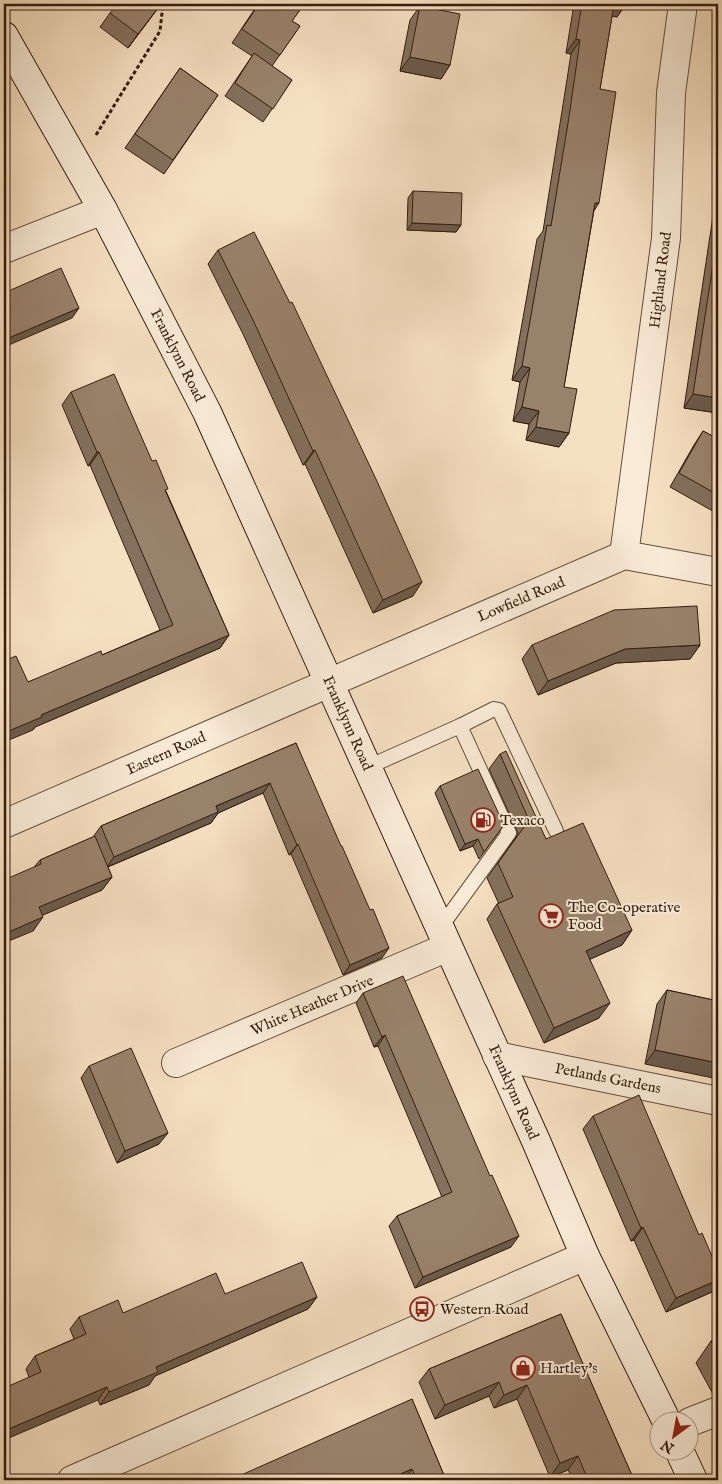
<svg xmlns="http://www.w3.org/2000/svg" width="722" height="1484" viewBox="0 0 722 1484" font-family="'IM FELL English',serif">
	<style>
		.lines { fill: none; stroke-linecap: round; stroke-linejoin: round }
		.lane-casing { stroke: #644e3b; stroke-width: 16 }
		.street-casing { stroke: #644e3b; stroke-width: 30 }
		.secondary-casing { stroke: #341d0e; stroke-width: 30 }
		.path { stroke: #341d0e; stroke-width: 3; stroke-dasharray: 4 2.5; stroke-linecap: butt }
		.lane { stroke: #f9ebd7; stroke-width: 14 }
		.street { stroke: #f9ebd7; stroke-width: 28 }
		.secondary { stroke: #f9ebd7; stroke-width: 28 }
		.wall { fill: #84705d; stroke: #341d0e }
		.shaded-wall { fill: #6b5b4c; stroke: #341d0e }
		.building { fill: #99826c; stroke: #341d0e }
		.labels { text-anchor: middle; stroke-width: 4; stroke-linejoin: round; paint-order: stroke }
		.street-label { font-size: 15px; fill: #341d0e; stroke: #f9ebd7 }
		.poi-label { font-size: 15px; fill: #341d0e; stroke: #f9ebd7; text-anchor: start }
	</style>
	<rect width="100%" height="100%" fill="#f6e0c2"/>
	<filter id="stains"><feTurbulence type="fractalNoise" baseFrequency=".004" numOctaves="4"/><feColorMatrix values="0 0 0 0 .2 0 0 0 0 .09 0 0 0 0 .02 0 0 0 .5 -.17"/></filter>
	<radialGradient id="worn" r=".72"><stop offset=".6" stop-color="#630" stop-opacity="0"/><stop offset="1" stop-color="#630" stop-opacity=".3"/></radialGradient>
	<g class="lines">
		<g class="lane-casing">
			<g id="lane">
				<polyline points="460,726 494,709 499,710 556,831"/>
				<polyline points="368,767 460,726 509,833 440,928"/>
			</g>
		</g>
		<g class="street-casing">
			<g id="street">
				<polyline points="4,249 103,210"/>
				<polyline points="624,555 666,238 671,93 683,4"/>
				<polyline points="4,824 624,555 718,572"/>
				<polyline points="497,1056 718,1101"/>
				<polyline points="176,1063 448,947"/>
				<polyline points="690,1422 718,1411"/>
				<polyline points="72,1480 585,1256"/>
			</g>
		</g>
		<g class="secondary-casing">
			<g id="secondary">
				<polyline points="4,36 103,210 207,412 536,1141 585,1256 667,1422"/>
				<polyline points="680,1452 693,1480"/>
			</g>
		</g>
		<polyline class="path" points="96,135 160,31 163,4"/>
		<use href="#lane" class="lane"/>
		<use href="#street" class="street"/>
		<use href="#secondary" class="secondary"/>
	</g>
	<g class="wall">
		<polygon points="161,4 128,48 100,27 110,13"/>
		<polygon points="258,4 304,4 292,21 300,26 272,66 292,80 263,122 225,96 252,56 232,43"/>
		<polygon points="574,4 626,4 617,17 612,16 600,89 594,210 564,387 569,433 559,447 526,440 529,424 513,421 520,382 512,380 537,239 543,231 559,130 571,54 566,53"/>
		<polygon points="420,6 450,65 441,79 400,71 410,20"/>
		<polygon points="180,68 218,95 164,174 125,148"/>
		<polygon points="718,183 718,413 684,408"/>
		<polygon points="413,191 461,225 456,232 407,230 408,198"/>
		<polygon points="218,250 413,596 373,613 305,464 303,465 243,334 208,264"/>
		<polygon points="71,392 166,491 229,635 220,648 35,727 33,730 28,682 102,655 160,630 90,465 88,466 62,405"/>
		<polygon points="703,431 718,439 718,514 670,487 694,445"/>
		<polygon points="532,645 700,645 690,659 616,663 538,695 522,659"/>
		<polygon points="296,743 382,958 343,975 291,854 289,855 263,793 218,813 211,823 108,867 112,877 102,890 42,915 33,931 35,866 40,860 93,837 101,826"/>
		<polygon points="500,754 546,839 632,930 622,945 590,959 599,1018 544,1043 487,919 497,904 499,904 487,878 516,837 518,833 489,769"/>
		<polygon points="440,786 504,825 479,859 473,846 460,851 435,793"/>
		<polygon points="667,990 718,1001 645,1064 657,1004"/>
		<polygon points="363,993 511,1247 415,1288 389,1226 397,1216 442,1197 378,1046 374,1047 356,1003"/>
		<polygon points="89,1066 159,1144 117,1163 81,1078"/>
		<polygon points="593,1116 712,1292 666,1312 634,1240 631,1241 583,1129"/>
		<polygon points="225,1294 317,1297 308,1309 155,1376 149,1385 100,1405 98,1400 29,1377 26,1369 35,1356 74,1339 70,1329 79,1317 123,1313"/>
		<polygon points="561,1314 634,1480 573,1480 568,1470 550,1477 517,1399 494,1408 489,1396 435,1419 419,1382 429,1369"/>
		<polygon points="718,1337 718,1396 714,1396 696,1363 711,1341"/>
		<polygon points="412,1399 446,1480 405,1480"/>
	</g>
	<g class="shaded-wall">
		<polygon points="161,4 156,11 128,48 138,34"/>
		<polygon points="613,4 626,4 617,17 605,15"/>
		<polygon points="576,39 580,40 571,54 566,53"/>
		<polygon points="410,57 450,65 441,79 400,71"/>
		<polygon points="595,203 599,203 590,217"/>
		<polygon points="412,223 461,225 456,232 407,230"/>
		<polygon points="79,308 72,318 4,347 4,340"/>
		<polygon points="522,366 530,368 520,382 512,380"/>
		<polygon points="693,394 718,398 718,413 684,408"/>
		<polygon points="522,407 539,411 529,424 513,421"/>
		<polygon points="536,427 569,433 559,447 526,440"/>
		<polygon points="315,450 305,464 303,465 313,451"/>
		<polygon points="97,452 99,452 90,465 88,466"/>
		<polygon points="422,582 413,596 373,613 383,600"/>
		<polygon points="229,635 220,648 35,727 33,730 4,742 4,733 41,715"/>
		<polygon points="700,645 690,659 616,663 538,695 548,681 625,649"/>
		<polygon points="270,783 263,793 218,813 211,823 107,867 114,857 216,806"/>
		<polygon points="478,839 473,846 460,851 465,844"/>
		<polygon points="298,844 291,854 289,855 297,845"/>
		<polygon points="112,877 102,890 29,921 39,907"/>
		<polygon points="43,917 33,931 4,943 4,934"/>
		<polygon points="632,930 622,945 575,966 586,951"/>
		<polygon points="389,948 382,958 343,975 350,965"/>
		<polygon points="610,1003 599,1018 544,1043 554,1028"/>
		<polygon points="385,1035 378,1046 374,1047 382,1037"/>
		<polygon points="655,1050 718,1063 718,1079 645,1064"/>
		<polygon points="168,1133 159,1144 117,1163 125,1151"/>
		<polygon points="643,1227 634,1240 631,1241 641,1228"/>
		<polygon points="519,1236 511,1247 415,1288 423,1277"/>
		<polygon points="718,1280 718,1283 712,1292 666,1312 676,1298"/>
		<polygon points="317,1297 308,1309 155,1376 149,1385 100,1405 109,1392 156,1367"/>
		<polygon points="499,1382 489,1396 435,1419 445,1405"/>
		<polygon points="527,1385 517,1399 494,1408 504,1395"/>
		<polygon points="107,1387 98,1400 4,1440 4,1431"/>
		<polygon points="718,1390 718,1396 714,1396"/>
		<polygon points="578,1456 568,1470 550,1477 560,1463"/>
		<polygon points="412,1469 405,1480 386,1480"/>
	</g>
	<g class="building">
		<polygon points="117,4 161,4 138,34 110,13"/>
		<polygon points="259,4 304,4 292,21 300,26 280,55 242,29"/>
		<polygon points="582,4 614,4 600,89 616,92 599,203 595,203 564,387 577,389 569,433 536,427 539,411 522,407 530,368 522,366 547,225 551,226 569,117 580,40 576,39"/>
		<polygon points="420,6 460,14 450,65 410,57"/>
		<polygon points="254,53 292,80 273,109 235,83"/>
		<polygon points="180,68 218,95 173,160 135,134"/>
		<polygon points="413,191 462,193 461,225 412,223"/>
		<polygon points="254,232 290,303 292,302 376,479 422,582 383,600 315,450 313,451 253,320 218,250"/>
		<polygon points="718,232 718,398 693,394"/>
		<polygon points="61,268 79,308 4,340 4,293"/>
		<polygon points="114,374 152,461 156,460 168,489 165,490 229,635 41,715 42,717 4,733 4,661 16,656 28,682 101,651 102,655 173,625 99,452 97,452 71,392"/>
		<polygon points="703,431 718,439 718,495 679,473"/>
		<polygon points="697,606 700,645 625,649 548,681 532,645 614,610"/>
		<polygon points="296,743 341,846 342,846 370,910 373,909 389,948 350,965 298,844 297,845 270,783 216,806 218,812 114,857 101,826"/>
		<polygon points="506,751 546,839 583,823 632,930 586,951 610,1003 554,1028 497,904 513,897 498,863 527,823 528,818 500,754"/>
		<polygon points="478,769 504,825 484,852 478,839 465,844 440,786"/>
		<polygon points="95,836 112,877 39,907 43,917 4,934 4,880 41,864 40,860"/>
		<polygon points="403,976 490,1176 492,1175 519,1236 423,1277 397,1216 452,1192 385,1035 382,1037 363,993"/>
		<polygon points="667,990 718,1001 718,1063 655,1050"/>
		<polygon points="131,1048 168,1133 125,1151 89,1066"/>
		<polygon points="639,1095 699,1235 702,1233 718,1270 718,1280 676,1298 643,1227 641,1228 593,1116"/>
		<polygon points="302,1262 317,1297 156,1367 158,1372 109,1392 107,1387 4,1431 4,1388 41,1372 35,1356 86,1334 79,1317 118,1300 123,1313 216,1273 225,1294"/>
		<polygon points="561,1314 634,1480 588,1480 578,1456 560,1463 527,1385 504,1395 499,1382 445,1405 429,1369"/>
		<polygon points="718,1337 718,1354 711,1341"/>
		<polygon points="412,1399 446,1480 417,1480 412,1469 386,1480 230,1480"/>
	</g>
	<defs>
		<g id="fuel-ring" transform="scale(1.25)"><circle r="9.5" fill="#f9ebd7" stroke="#8f2418" stroke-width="1.5"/><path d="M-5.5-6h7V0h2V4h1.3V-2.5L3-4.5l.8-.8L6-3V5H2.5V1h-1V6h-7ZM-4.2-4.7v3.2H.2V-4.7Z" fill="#8f2418"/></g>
		<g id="supermarket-ring" transform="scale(1.25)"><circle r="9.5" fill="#f9ebd7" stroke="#8f2418" stroke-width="1.5"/><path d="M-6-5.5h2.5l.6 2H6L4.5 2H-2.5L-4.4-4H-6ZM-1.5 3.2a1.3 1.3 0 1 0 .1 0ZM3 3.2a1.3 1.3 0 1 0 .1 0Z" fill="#8f2418"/></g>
		<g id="bus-ring" transform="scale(1.25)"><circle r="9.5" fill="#f9ebd7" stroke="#8f2418" stroke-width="1.5"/><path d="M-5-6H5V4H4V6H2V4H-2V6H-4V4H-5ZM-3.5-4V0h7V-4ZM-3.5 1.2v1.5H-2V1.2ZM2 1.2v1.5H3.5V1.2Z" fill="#8f2418"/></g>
		<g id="shop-ring" transform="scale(1.25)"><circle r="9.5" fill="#f9ebd7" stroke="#8f2418" stroke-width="1.5"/><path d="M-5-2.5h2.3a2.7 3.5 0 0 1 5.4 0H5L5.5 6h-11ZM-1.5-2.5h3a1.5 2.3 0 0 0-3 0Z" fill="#8f2418"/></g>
	</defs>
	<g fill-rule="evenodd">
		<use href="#fuel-ring" x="483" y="820"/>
		<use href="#supermarket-ring" x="551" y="916"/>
		<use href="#bus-ring" x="422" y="1309"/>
		<use href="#shop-ring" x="523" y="1368"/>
	</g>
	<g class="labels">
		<g class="street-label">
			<text transform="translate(660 280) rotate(-83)" y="5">Highland Road</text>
			<text transform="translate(178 355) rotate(63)" y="5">Franklynn Road</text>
			<text transform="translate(521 599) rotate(-23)" y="5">Lowfield Road</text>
			<text transform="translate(348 723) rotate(66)" y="5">Franklynn Road</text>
			<text transform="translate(166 753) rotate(-24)" y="5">Eastern Road</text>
			<text transform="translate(312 1005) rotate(-23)" y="5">White Heather Drive</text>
			<text transform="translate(608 1078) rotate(11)" y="5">Petlands Gardens</text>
			<text transform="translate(514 1092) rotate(66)" y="5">Franklynn Road</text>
		</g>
		<g class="poi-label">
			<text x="500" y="825">Texaco</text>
			<text x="568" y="912">The Co-operative<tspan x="568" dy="17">Food</tspan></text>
			<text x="440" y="1314">Western Road</text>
			<text x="540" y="1373">Hartley's</text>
		</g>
	</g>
	<rect width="722" height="1484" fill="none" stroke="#f6e0c2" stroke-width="20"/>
	<rect x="5" y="5" width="712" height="1474" fill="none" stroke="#341d0e" stroke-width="2.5"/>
	<rect x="10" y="10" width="702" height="1464" fill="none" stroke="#341d0e"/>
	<g transform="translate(674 1436) rotate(212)"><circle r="24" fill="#f9ebd7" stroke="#aa9987"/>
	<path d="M0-4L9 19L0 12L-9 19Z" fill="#8f2418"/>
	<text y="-8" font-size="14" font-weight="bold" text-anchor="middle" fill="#341d0e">N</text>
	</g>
	<rect width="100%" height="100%" filter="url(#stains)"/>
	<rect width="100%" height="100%" fill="url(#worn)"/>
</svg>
